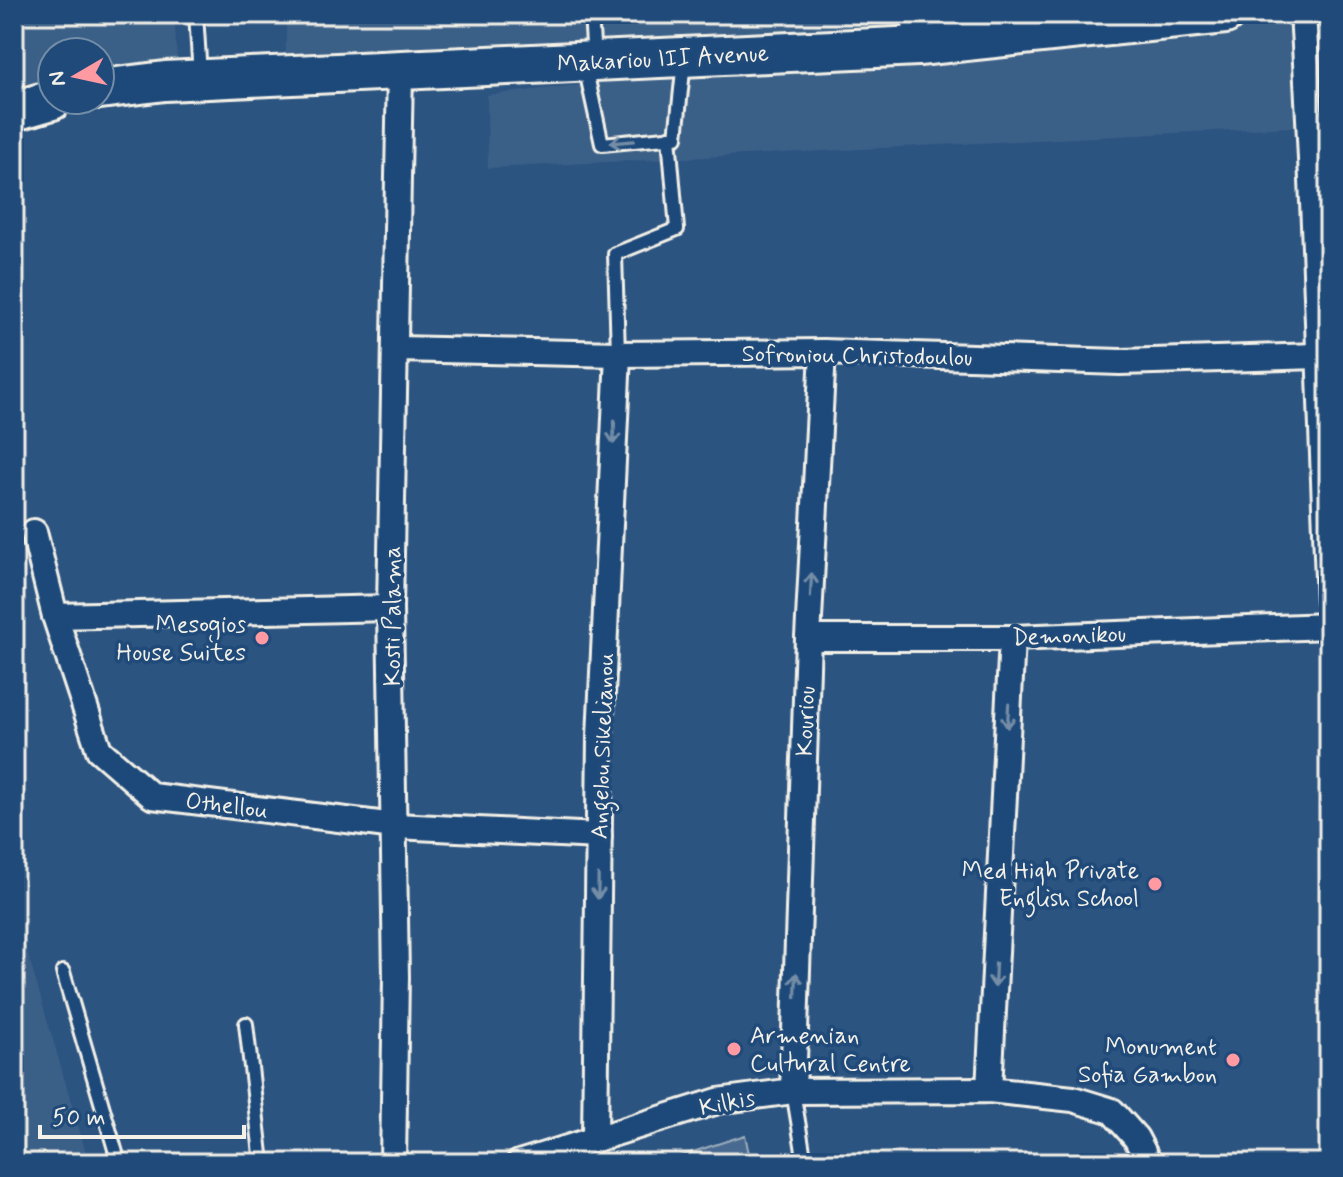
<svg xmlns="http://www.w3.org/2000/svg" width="1343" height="1177" viewBox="0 0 1343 1177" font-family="Mynerve,sans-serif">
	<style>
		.built { fill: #3b6088 }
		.green { fill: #496b90; stroke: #9eaebc; stroke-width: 2 }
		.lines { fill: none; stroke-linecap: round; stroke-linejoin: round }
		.service-casing { stroke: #f4f1e8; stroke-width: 18 }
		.minor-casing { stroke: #f4f1e8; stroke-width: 30 }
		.primary-casing { stroke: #f4f1e8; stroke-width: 44 }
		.service { stroke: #1f4a7a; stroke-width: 12 }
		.minor { stroke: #1f4a7a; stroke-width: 24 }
		.primary { stroke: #1f4a7a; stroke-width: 38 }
		.oneway { stroke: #748da6 }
		.poi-dot { fill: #ff9aa2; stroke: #1f4a7a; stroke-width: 3 }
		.labels { text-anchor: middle; stroke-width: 7; stroke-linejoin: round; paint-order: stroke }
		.street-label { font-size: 24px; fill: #f4f1e8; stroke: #1f4a7a }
		.poi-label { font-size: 24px; fill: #f4f1e8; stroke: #1f4a7a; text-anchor: end }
	</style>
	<rect width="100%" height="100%" fill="#2c5481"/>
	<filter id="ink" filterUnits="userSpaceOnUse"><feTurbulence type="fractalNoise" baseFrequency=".0125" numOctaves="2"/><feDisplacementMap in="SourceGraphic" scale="16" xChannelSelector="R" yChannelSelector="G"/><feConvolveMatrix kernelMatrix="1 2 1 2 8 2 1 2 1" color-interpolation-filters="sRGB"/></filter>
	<g filter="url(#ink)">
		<g class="built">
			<polygon points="14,14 174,14 177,60 100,74 100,52 52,52 52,83 14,90"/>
			<polygon points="286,14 894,14 896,26 286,57"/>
			<polygon points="1223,14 1329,14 1329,125 488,168 487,95"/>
			<polygon points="14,907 89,1163 14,1163"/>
		</g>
		<polygon class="green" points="745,1135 751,1163 659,1163"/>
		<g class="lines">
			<g class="service-casing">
				<g id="service">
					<polyline points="196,14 200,75"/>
					<polyline points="591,14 594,59"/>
					<polyline points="585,66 602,144 676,137 684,61"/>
					<polyline points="618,354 615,254 677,229 669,137"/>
					<polyline points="63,972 119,1163"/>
					<polyline points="246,1024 262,1163"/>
					<polyline points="793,1091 805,1163"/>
				</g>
			</g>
			<g class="minor-casing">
				<g id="minor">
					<polyline points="914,14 918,46"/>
					<path d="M1303,14C1316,210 1320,405 1329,601"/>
					<polyline points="396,349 618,354 823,352 1120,362 1318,356"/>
					<polyline points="34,532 55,616 99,750 152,796 395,826 599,836"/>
					<polyline points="55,616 390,608"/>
					<polyline points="808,638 1012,638 1329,626"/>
					<polyline points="989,1090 1012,638"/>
					<polyline points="793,1091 808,638 823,352"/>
					<polyline points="595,1138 600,737 618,354"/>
					<polyline points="393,1163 396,977 390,608 400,70"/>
					<polyline points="519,1163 718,1101 793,1091 989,1090 1073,1099 1112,1111 1136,1138 1149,1163"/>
				</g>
			</g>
			<g class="primary-casing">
				<g id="primary">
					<polyline points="100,89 165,81 918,46 1225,14"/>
					<polyline points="14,111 52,100"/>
				</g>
			</g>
			<use href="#service" class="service"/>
			<use href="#minor" class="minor"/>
			<use href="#primary" class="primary"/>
		</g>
		<defs><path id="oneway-shaft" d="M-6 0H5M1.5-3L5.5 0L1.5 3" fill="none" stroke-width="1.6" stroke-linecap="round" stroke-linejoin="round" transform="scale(2)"/></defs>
		<g class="oneway">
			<use href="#oneway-shaft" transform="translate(622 142) rotate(175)"/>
			<use href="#oneway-shaft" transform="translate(614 432) rotate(93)"/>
			<use href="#oneway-shaft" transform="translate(811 585) rotate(-87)"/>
			<use href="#oneway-shaft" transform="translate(1008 716) rotate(93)"/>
			<use href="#oneway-shaft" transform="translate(598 887) rotate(91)"/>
			<use href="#oneway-shaft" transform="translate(995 975) rotate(93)"/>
			<use href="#oneway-shaft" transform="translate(796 985) rotate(-88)"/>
		</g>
	</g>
	<g class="poi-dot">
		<circle cx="262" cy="638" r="8"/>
		<circle cx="1155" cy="884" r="8"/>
		<circle cx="734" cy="1049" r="8"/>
		<circle cx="1233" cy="1060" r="8"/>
	</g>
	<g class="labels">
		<g class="street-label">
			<text transform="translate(663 58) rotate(-3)" y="8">Makariou III Avenue</text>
			<text transform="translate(857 355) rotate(1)" y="8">Sofroniou Christodoulou</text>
			<text transform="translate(392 616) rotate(-90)" y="8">Kosti Palama</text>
			<text transform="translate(1069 635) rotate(-2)" y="8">Demonikou</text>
			<text transform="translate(805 721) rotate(-88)" y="8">Kouriou</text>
			<text transform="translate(602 746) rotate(-88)" y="8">Angelou Sikelianou</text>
			<text transform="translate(227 805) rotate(7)" y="8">Othellou</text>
			<text transform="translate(727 1102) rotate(-11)" y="8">Kilkis</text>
		</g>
		<g class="poi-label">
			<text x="246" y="632">Mesogios<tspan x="246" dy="28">House Suites</tspan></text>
			<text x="1139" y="878">Med High Private<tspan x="1139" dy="28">English School</tspan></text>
			<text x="750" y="1043" text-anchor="start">Armenian<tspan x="750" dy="28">Cultural Centre</tspan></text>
			<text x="1217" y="1054">Monument<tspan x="1217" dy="28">Sofia Gambon</tspan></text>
		</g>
	</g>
	<rect width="1343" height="1177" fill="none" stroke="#1f4a7a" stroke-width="48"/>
	<rect x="24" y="24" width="1295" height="1129" fill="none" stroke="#f4f1e8" stroke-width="3" filter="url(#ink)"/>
	<g transform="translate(76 76) rotate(261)"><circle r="38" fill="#1f4a7a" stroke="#748da6" stroke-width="2"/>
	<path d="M0-6L14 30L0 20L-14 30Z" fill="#ff9aa2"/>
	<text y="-12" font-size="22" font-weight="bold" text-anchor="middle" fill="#f4f1e8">N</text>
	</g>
	<path d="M40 1125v12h204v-12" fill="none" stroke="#f4f1e8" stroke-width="4"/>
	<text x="52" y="1125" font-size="24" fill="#f4f1e8" stroke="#1f4a7a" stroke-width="6" paint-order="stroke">50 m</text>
</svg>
